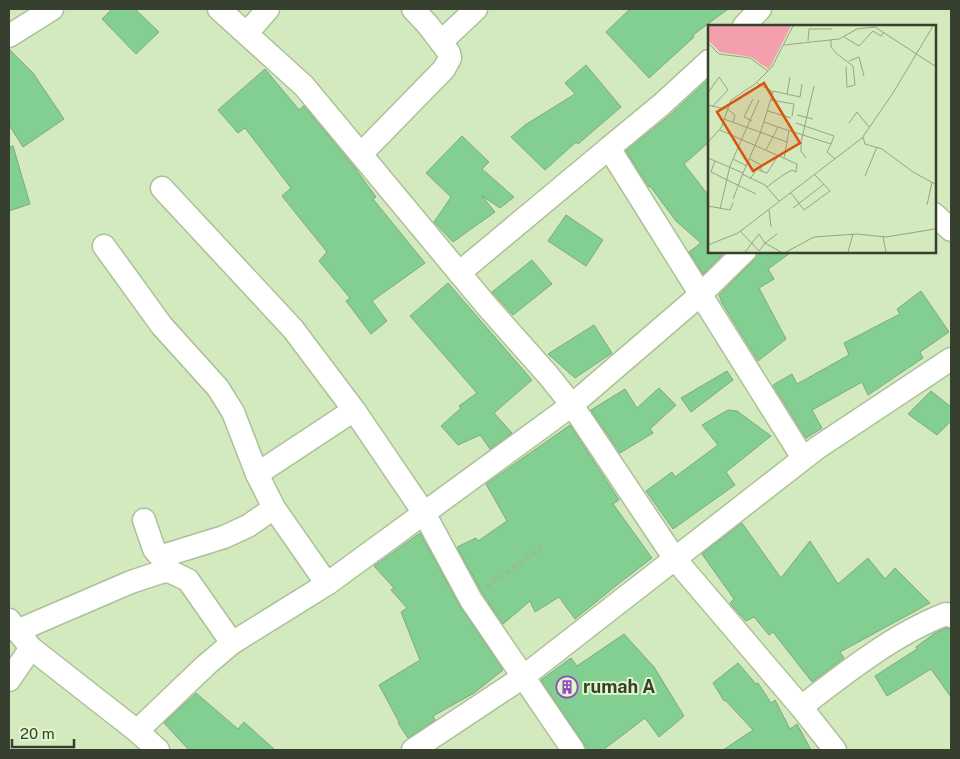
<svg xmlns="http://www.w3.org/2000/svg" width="960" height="759" viewBox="0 0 960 759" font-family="'Public Sans',sans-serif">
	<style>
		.building { fill: #82cf91; stroke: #81a787 }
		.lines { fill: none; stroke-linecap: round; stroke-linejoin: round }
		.street-casing { stroke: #acc197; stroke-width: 25 }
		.path { stroke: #a4b592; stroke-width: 3; stroke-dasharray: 4 4; stroke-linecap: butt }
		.street { stroke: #fff; stroke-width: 22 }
		.labels { text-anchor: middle; stroke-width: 4; stroke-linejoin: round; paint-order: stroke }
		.poi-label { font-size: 18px; font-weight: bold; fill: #373f2e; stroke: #e0f6cb; text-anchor: start }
		.inset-road { fill: none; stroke: #95a584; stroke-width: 1 }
		.view { fill: #d6560f; fill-opacity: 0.15; stroke: #d6560f; stroke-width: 2.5 }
		.inset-edge { fill: none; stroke: #373f2e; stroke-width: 2.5 }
	</style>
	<rect width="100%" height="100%" fill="#d3e9be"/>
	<g class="building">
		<polygon points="112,9 135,9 159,32 136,54 102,19"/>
		<polygon points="630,9 728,9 693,35 694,37 649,78 606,32"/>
		<polygon points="9,49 33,73 64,119 23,147 9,125"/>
		<polygon points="586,65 621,107 578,144 576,142 545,170 511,137 525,125 575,94 565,83"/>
		<polygon points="265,69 299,110 304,106 355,168 376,197 373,199 425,263 372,301 387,321 371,334 346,301 350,298 319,261 327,252 282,196 291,188 245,128 238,133 218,110"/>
		<polygon points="709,79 709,142 684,164 709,196 709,251 726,251 703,274 689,252 701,243 676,221 650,186 649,187 626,151 670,115"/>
		<polygon points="462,136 489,162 482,169 514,197 500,208 482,196 495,212 453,242 434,222 451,197 426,173"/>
		<polygon points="13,146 30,204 9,211 9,147"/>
		<polygon points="566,215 603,240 586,266 548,241"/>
		<polygon points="758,251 793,251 768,269 774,279 759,288 786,339 758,361 722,303 719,295 754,260"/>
		<polygon points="532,260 552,284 513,315 492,292"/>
		<polygon points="448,283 532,380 494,413 512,433 490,449 480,435 458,445 441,426 461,408 459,406 477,393 410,316"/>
		<polygon points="921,291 949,332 920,352 923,358 868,395 862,382 812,410 822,428 806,438 773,385 792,374 797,384 849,355 844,343 900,314 897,309"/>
		<polygon points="594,325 612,353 575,378 548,354"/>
		<polygon points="727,371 733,380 691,412 681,398"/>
		<polygon points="659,388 676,405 650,429 653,433 620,453 591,410 625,389 637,408"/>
		<polygon points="931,391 951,407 951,421 937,435 908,414"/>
		<polygon points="728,410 737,411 771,436 726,472 735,485 673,529 646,491 672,472 675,477 718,445 702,425"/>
		<polygon points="570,425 619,500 613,504 652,558 622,581 575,619 559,597 535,612 530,601 503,624 482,593 457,547 476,538 478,541 507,521 486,484"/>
		<polygon points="742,523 781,578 810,541 838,584 868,558 885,579 895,568 930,603 840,652 844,658 812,682 773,632 769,635 754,617 746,621 733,607 730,603 734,599 702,554"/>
		<polygon points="420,533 460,606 503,670 474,693 433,716 435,720 408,738 398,723 399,722 379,685 420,660 401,612 407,608 391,590 394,588 374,566"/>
		<polygon points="946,628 951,629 951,697 931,669 887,696 875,676 917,649 916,647 935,633"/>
		<polygon points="624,634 654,667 684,716 659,737 645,718 603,750 588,750 541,680 571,658 577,666"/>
		<polygon points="738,663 756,684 758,683 771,703 775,700 790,729 797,724 811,750 723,750 753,730 725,700 724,701 713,683"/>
		<polygon points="196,693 238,729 244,722 275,750 189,750 164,723"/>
	</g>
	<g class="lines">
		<g class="street-casing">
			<g id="street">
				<polyline points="219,9 304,86 486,305 548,375 572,405 675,559 801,707 835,750"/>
				<polyline points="413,9 428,25 441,42"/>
				<polyline points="744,26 760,9"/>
				<polyline points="247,33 268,9"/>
				<polyline points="9,36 52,9"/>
				<polyline points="609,148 661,105 709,61"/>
				<polyline points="361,154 444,69 450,58 449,53 441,42 476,9"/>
				<polyline points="162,188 293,329 354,410 424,513 471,600 573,750"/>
				<polyline points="934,214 951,230"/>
				<polyline points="104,246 162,326 218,388 233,412 257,474 354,410"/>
				<polyline points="459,273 609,148 803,458"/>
				<polyline points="257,474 274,508 327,584"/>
				<polyline points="144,520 154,549 158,554 166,555 224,537 248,526 274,508"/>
				<polyline points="9,620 31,648 137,731 158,750"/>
				<polyline points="17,631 131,582 161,572 169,571 188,580 232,643"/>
				<polyline points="9,680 31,648"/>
				<path d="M801,707C845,673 894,634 946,614L951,616"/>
				<polyline points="137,731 205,666 232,643 327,584 572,405 700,295 745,251"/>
				<polyline points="413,750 523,677 817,448 951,359"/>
			</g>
		</g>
		<polyline class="path" points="487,587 541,548"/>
		<use href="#street" class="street"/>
	</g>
	<defs>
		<g id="building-ring" transform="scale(1.125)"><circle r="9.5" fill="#e0f6cb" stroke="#924cc0" stroke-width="1.5"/><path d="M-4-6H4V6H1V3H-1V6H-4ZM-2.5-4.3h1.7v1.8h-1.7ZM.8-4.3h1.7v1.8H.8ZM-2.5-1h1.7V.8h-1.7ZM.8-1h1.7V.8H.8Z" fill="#924cc0"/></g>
	</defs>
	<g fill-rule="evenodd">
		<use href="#building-ring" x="567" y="687"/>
	</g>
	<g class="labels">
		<g class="poi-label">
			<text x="583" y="693">rumah A</text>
		</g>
	</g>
	<g transform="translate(708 25)">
		<rect width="228" height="228" fill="#d3e9be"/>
		<path d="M0,1H83L61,44L43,32L12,27L0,15Z" fill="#f39fac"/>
		<path class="inset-road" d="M136,12L151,21L165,6L173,11L176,7M123,15V22L129,29L145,41L147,60L139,62L138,42M100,16L101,4H124M0,18L11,29L42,33L60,46M76,20L131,14L149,4L167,2L227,41M141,36L151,32L156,51M65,66L92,72L94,59M0,68L11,52M79,69L82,52M63,75L86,79L84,91M0,80L17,84M4,82L20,65L11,52M18,83L27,90L25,97M60,86L83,93M89,90L105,94M16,94L79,117L81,105M44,96L36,92L45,74M56,97L70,102L58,125M88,98L126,111L123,119M141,98L149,87L161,102M70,102L123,119L119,127L127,134M12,105L89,139L88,147M155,112L157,119L174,124L205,147L227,159M0,117L13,103L23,75L47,59L64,42L85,1M0,133L35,148L25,174M76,133L79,117M98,133L93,126V117L106,61M25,134L39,141M42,134L53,140V146L59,148L70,131M7,136L3,147L48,169M35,148L52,109L65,67L49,58M34,149L57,160L71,176M157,151L169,122M42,154L49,144L53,146M59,162L75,150L84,145L88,147M83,168L96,185M219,180L224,157M0,181L22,185L25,178M85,183L116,159M12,184L22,141L51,75M61,185L63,202M96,185L122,166L107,150M32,206L51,226M69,209L57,218L73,227M175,212L178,227M0,220L30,208L154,113L185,68L225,1M37,227L51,209L57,218L51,226M78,227L106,212L149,209L178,212L227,204M140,227L145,209"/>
		<path class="view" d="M56,58L92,118L45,146L9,87Z"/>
		<rect width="228" height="228" class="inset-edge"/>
	</g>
	<rect width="960" height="759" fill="none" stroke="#373f2e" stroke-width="20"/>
	<path d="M12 739v8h62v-8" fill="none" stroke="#373f2e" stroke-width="2.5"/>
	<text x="20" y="739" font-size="15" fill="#373f2e" stroke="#e0f6cb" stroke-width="4" paint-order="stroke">20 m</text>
</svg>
